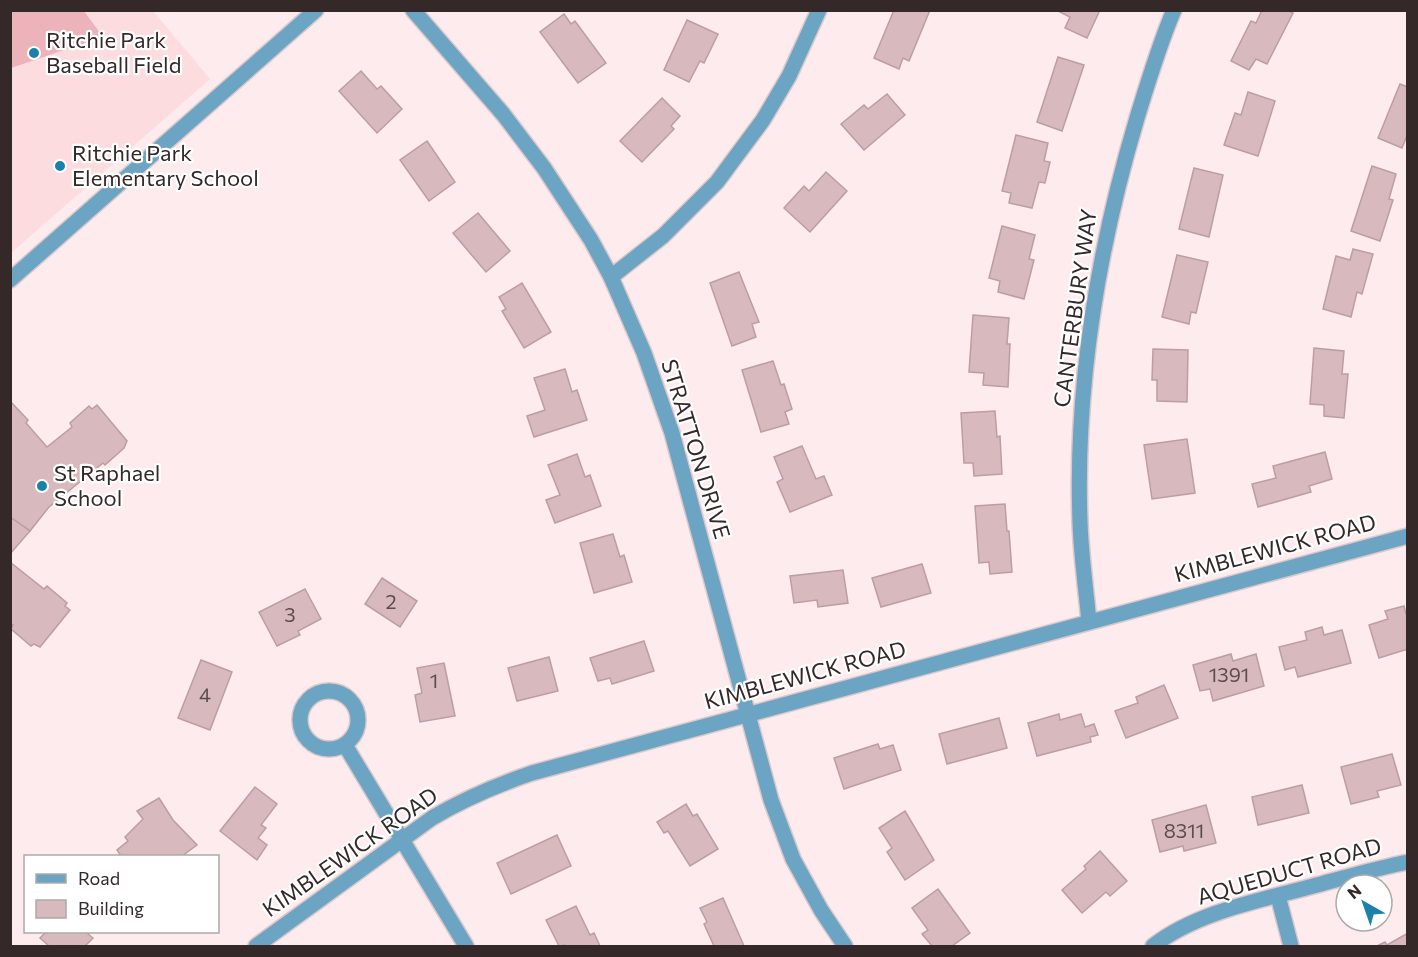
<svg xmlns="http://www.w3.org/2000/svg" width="1418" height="957" viewBox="0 0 1418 957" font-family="Commissioner,sans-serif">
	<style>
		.built { fill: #fddce0 }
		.green { fill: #ecb3bb }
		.building { fill: #d8b9bd; stroke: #bc9ea2; stroke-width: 1.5 }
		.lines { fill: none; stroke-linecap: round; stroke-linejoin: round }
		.minor-casing { stroke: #dac8ca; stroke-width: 18 }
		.minor { stroke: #6ca5c3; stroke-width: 15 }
		.poi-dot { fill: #1b81ab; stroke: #fff; stroke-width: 2 }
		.labels { text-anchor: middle; stroke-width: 4.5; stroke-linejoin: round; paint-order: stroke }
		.number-label { font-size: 20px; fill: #5d4c4e }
		.poi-label { font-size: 22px; fill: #342829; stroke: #fff; text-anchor: start }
		.street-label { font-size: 22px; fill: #342829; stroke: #fff }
	</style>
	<rect width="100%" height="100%" fill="#feebed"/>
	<polygon class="built" points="11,11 153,11 210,79 11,253"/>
	<polygon class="green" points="10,11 84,11 103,37 11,68"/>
	<g class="building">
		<polygon points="894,10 930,10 909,61 903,58 899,69 874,58"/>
		<polygon points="1100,10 1087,38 1065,28 1070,17 1058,11"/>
		<polygon points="1262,10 1287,10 1293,13 1267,64 1256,59 1249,70 1231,61 1251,21 1256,23"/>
		<polygon points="564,14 571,24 575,21 606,63 578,83 540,32"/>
		<polygon points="687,20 718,34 704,63 700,61 689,82 664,70"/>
		<polygon points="1058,57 1084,65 1062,131 1037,122"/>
		<polygon points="361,71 377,89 381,86 402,109 377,133 339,91"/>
		<polygon points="1400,84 1408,87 1408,133 1402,148 1378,138"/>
		<polygon points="1248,92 1275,101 1258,156 1224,145 1235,113 1241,115"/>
		<polygon points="887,94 905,115 864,150 841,124 864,105 868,109"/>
		<polygon points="662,98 680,116 671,126 674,129 642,162 620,141"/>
		<polygon points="1016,135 1048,143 1044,161 1050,162 1045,183 1039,182 1032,208 1009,203 1011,193 1002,191"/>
		<polygon points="427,141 455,182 429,201 400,160"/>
		<polygon points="1372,166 1396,174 1389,199 1393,200 1380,241 1351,231"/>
		<polygon points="1194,168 1223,175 1209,237 1179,229"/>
		<polygon points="826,172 847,191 810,232 784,208 804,186 809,191"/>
		<polygon points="478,213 510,251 486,272 453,233"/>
		<polygon points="1002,226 1035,235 1029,259 1034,260 1024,299 998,292 1000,281 989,278"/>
		<polygon points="1353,249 1373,254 1362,294 1357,292 1351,317 1323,309 1336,256 1350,260"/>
		<polygon points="1177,255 1208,262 1196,313 1191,312 1189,324 1162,317"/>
		<polygon points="739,272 759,322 752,324 756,337 732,346 710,283"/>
		<polygon points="522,283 551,332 524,348 502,311 506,309 499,297"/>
		<polygon points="973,315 1009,318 1007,344 1010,344 1008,387 983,385 984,373 969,372"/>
		<polygon points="1314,348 1344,351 1342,374 1348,374 1344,418 1324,416 1324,405 1310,404"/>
		<polygon points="1153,349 1188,350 1187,402 1157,401 1157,380 1152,380"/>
		<polygon points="773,361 781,385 784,384 792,409 785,412 789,424 761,432 742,370"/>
		<polygon points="565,369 572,392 577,390 587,420 534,437 527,416 545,410 534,378"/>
		<polygon points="10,401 28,420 26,423 47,447 72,427 70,423 89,406 92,409 97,405 127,441 124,448 105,465 103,463 49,507 30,531 10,517"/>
		<polygon points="995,411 997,437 1000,436 1002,474 974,476 973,463 964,463 961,413"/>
		<polygon points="1187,439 1195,493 1152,499 1144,445"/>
		<polygon points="802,446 816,479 824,476 832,495 790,512 777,482 783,479 774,457"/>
		<polygon points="1325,452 1332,479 1309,486 1311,492 1258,507 1252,484 1276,478 1273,466"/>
		<polygon points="577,454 585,477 590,475 601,506 555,523 546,500 560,495 548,465"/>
		<polygon points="1005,504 1007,531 1009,531 1012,572 990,574 989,562 979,563 975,506"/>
		<polygon points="10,517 30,531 10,554"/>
		<polygon points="613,534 620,557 624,555 632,582 594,593 580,543"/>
		<polygon points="10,562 44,589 47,586 67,603 65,606 70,610 40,647 34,644 31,646 11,629 13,625 10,624"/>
		<polygon points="922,564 931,593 881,607 872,578"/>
		<polygon points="843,570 848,603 818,607 817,600 794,603 790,576"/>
		<polygon points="382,578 417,601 400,627 365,604"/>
		<polygon points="305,589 321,619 298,631 300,635 277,646 259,612"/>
		<polygon points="1404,606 1406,614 1408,614 1408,649 1379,658 1369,625 1388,619 1385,611"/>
		<polygon points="1322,627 1324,635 1342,630 1351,663 1298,677 1295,667 1285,670 1279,647 1307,640 1305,632"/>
		<polygon points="644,641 654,671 612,684 610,678 598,681 590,658"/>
		<polygon points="1231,654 1233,661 1256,654 1264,686 1213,701 1210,689 1200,691 1193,665"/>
		<polygon points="549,657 558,691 517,701 508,668"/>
		<polygon points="201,660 232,672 210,730 178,718"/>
		<polygon points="444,663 455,716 420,722 415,695 422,693 417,668"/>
		<polygon points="1164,685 1178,718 1126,738 1115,711 1138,703 1136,697"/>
		<polygon points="1059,714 1060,720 1081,714 1085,727 1094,724 1098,735 1090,737 1091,742 1037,756 1028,723"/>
		<polygon points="999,718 1007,748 947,764 939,734"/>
		<polygon points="878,744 880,749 893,745 901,770 844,789 834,758"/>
		<polygon points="1392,754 1401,785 1377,791 1379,797 1351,804 1341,767"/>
		<polygon points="1302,785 1309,813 1258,825 1252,797"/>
		<polygon points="255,787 277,804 261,825 266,828 258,838 267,845 257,860 220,831"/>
		<polygon points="159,798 173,820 197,845 182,856 121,856 117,850 128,841 125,837 143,819 137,811"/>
		<polygon points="686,804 693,816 697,814 718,849 690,866 668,831 664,833 657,822"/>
		<polygon points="1206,805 1216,843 1184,851 1183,846 1160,852 1152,820"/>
		<polygon points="905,811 934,860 905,880 887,852 892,848 879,828"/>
		<polygon points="557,835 571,866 511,894 497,863"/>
		<polygon points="1100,851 1127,881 1110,896 1106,892 1082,913 1062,890 1086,869 1084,866"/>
		<polygon points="938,889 970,933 952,946 932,946 922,934 928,930 912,908"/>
		<polygon points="723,898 744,946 714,946 704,924 707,922 700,908"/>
		<polygon points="576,906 590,935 594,933 600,946 566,946 565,945 559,946 546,920"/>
		<polygon points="46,932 90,932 88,934 93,938 85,946 49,946 40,938"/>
		<polygon points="1408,933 1408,946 1377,946 1385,942 1387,945"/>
	</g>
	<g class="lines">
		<g class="minor-casing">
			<g id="minor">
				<polyline points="413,10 503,114 544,168 591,240 611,277 644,353 672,433 771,800 793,859 821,910 845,946"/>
				<polyline points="611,277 663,236 717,182 763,120 789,76 819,10"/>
				<polyline points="10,280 316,10"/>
				<path d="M1089,622C1086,589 1081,555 1080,522C1075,385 1098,249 1137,118C1148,82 1159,45 1174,10"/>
				<circle cx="329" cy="720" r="29"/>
				<polyline points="345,745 466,946"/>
				<polyline points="1278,896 1291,946"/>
				<path d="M256,946L432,818C464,799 497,785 532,773L1408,536"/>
				<path d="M1153,946C1198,911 1263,900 1317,885C1347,877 1377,868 1408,862"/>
			</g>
		</g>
		<use href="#minor" class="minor"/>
	</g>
	<g class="poi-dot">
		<circle cx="34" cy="53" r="6"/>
		<circle cx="60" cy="166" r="6"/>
		<circle cx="42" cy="486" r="6"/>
	</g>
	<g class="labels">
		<g class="number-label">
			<text x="391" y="609">2</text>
			<text x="290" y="622">3</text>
			<text x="1229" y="682">1391</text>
			<text x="434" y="688">1</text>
			<text x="205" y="702">4</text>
			<text x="1184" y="838">8311</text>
		</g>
		<g class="poi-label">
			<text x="46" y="48">Ritchie Park<tspan x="46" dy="25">Baseball Field</tspan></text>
			<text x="72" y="161">Ritchie Park<tspan x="72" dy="25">Elementary School</tspan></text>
			<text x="54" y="481">St Raphael<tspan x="54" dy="25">School</tspan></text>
		</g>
		<g class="street-label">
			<text transform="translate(1075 308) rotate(-82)" y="8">CANTERBURY WAY</text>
			<text transform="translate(696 449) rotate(73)" y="8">STRATTON DRIVE</text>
			<text transform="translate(1275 548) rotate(-15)" y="8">KIMBLEWICK ROAD</text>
			<text transform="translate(805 675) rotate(-15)" y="8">KIMBLEWICK ROAD</text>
			<text transform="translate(350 852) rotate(-35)" y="8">KIMBLEWICK ROAD</text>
			<text transform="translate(1289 871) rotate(-16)" y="8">AQUEDUCT ROAD</text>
		</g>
	</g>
	<rect width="1418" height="957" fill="none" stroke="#342829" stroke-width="24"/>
	<rect x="24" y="855" width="195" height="78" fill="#ffffff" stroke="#aea9a9" stroke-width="1.5"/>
	<rect x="36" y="874" width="30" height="9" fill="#6ca5c3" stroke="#aea9a9" stroke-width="1.5"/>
	<text x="78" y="885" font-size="18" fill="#342829">Road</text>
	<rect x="36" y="900" width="30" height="18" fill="#d8b9bd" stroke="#aea9a9" stroke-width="1.5"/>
	<text x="78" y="915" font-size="18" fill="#342829">Building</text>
	<g transform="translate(1364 903) rotate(320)"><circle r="28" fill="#ffffff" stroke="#aea9a9" stroke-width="1.5"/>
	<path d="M0-4.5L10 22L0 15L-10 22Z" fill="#1b81ab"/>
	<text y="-9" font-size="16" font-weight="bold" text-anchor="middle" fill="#342829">N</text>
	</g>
</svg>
